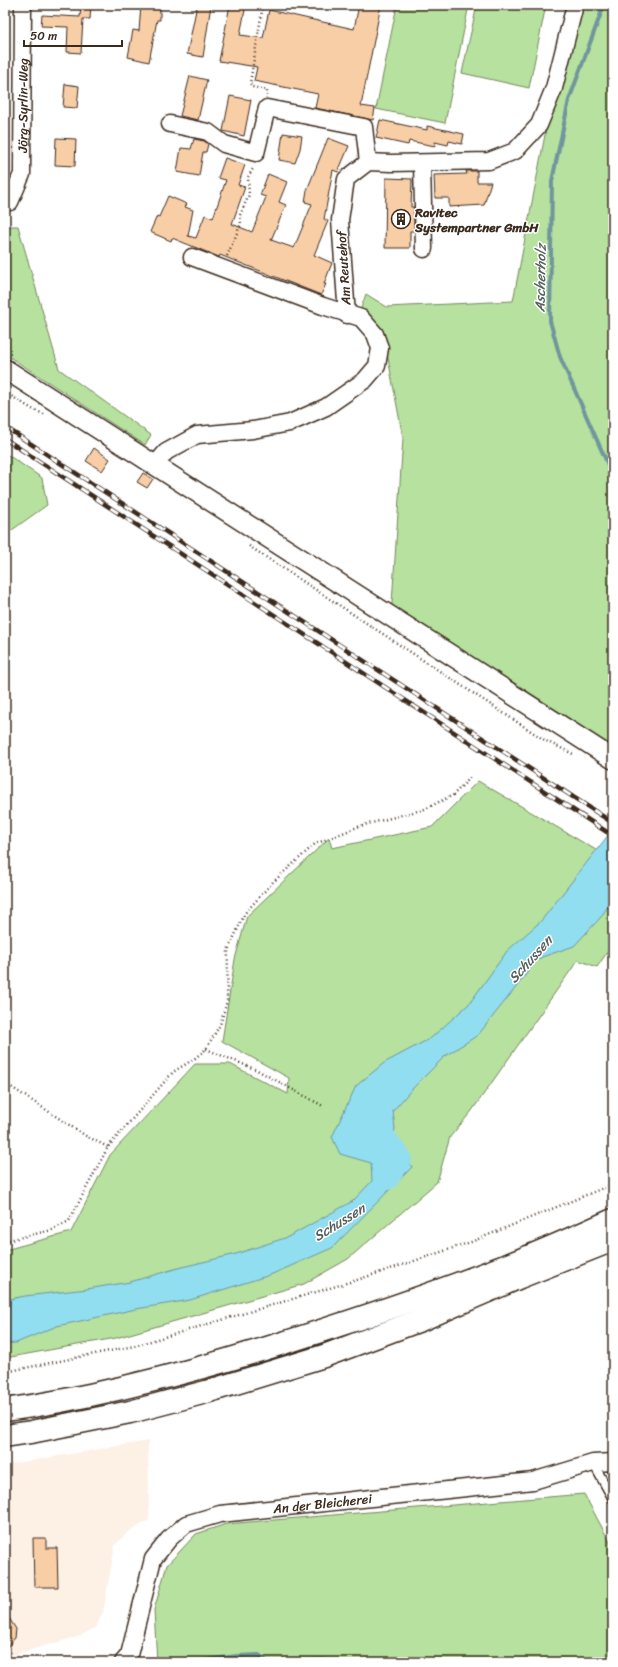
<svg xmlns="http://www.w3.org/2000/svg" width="618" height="1667" viewBox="0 0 618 1667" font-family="Sriracha,sans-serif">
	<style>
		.built { fill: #fdf0e5 }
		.green { fill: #b6e19e; stroke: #78865e }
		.water { fill: #91def1; stroke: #6f969d }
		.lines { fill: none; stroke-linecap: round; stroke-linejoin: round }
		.stream { stroke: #6f969d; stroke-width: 4 }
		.river { stroke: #91def1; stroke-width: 24 }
		.building { fill: #f8cea7; stroke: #3b2a1e }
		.service-casing { stroke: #3b2a1e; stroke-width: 11 }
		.minor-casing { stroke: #3b2a1e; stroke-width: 19 }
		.tertiary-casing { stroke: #3b2a1e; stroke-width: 22 }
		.trunk-casing { stroke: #3b2a1e; stroke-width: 25 }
		.path { stroke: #3b2a1e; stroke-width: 2.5; stroke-dasharray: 1 3; stroke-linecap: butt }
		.service { stroke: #fff; stroke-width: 8 }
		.minor { stroke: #fff; stroke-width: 16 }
		.tertiary { stroke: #fff; stroke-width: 19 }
		.trunk { stroke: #fff; stroke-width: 22 }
		.rail-casing { stroke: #3b2a1e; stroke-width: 4.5 }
		.rail { stroke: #fff; stroke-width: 3; stroke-dasharray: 9; stroke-linecap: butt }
		.labels { text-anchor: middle; stroke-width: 3; stroke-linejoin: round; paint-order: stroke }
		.street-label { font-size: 13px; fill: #3b2a1e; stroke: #fff }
		.poi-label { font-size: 13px; font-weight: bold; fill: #3b2a1e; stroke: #fff; text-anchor: start }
		.water-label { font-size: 14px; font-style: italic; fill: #55605d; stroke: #fff }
	</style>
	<rect width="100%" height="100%" fill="#fff"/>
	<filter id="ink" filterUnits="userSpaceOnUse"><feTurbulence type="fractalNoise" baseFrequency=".025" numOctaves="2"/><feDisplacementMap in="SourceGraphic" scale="8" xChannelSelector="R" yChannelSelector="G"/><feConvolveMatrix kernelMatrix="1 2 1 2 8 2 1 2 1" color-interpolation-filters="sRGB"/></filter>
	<g filter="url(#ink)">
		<polygon class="built" points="148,1441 149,1520 127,1533 115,1545 103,1612 96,1627 80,1636 5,1657 5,1465"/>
		<g class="green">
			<polygon points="397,5 469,5 445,123 376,109"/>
			<polygon points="477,5 546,5 529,88 462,73"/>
			<polygon points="575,5 613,5 613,759 391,618 403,438 387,353 381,330 361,308 366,294 387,307 513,301 554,88"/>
			<polygon points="5,226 18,226 59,369 151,435 145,445 5,354"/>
			<polygon points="5,453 42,478 47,505 5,535"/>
			<polygon points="478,781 613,860 613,944 597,967 578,960 471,1112 450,1137 437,1182 348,1259 304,1284 116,1338 5,1358 5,1250 71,1232 110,1155 195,1064 230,1064 288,1094 289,1078 222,1041 235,959 247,916 329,838 332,848 432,827"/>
			<polygon points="584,1494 613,1548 613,1662 330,1662 324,1658 278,1662 157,1662 154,1610 167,1565 196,1534 226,1524"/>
		</g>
		<polygon class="water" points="613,829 613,899 600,918 574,946 542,957 535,962 521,981 478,1035 445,1056 411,1090 393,1111 395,1129 387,1151 403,1153 412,1167 332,1248 270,1275 190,1300 136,1309 57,1326 16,1343 5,1344 5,1300 25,1296 87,1289 130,1282 178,1268 236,1254 288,1237 353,1201 372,1181 371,1163 340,1154 332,1137 356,1086 384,1063 431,1038 469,1004 507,951 541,921"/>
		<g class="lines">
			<g class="stream">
				<polyline points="604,5 569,100 552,181 550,321 560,357 613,476"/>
				<polyline points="192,1662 237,1656 259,1655 268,1662"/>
			</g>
			<polyline class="river" points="381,1117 378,1130 400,1159 387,1178"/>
		</g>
		<g class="building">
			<polygon points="81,5 91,5 90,19 83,19 81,53 67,52 68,27 41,26 42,15 80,17"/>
			<polygon points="141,5 160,6 160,20 157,20 149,62 128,57 133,30 139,31"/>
			<polygon points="197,5 211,5 203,57 187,54"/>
			<polygon points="230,5 246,5 240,35 263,38 269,10 354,29 359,5 381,5 361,106 375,108 373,120 315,108 318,94 254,81 257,67 219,61"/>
			<polygon points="190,76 207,80 198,120 180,116"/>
			<polygon points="65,84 79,86 77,108 63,107"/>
			<polygon points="230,96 251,100 244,136 223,131"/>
			<polygon points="380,120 427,130 427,126 464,134 462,144 449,141 448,145 435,142 435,146 409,141 408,145 376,138"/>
			<polygon points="283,133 302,136 300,149 295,163 279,160"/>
			<polygon points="56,138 76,139 75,166 55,165"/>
			<polygon points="328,138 349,146 338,172 333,170 324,219 328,221 314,255 332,263 324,284 326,284 321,295 220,255 219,257 172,238 171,241 150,232 157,216 159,217 168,196 187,204 185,207 193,210 188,236 196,238 205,215 213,218 226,180 218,178 225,158 245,165 238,185 245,187 232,224 252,232 266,197 260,195 268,174 287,182 279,202 286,205 271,240 294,248 312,204 305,202 307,190"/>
			<polygon points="194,139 204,141 208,144 206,152 203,152 199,176 177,172 181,148 191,149"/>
			<polygon points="466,171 477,171 477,182 491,182 484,205 449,207 449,198 435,198 434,175 467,174"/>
			<polygon points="386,178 412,179 411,207 414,207 414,231 410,231 410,248 385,248"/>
			<polygon points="94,448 110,459 102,471 86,461"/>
			<polygon points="143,473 153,479 147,488 137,482"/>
			<polygon points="33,1538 46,1538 46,1548 57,1548 58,1587 34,1587"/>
			<polygon points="5,1612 16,1629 15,1638 5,1649"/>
		</g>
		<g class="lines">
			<g class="service-casing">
				<polyline id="service" points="593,1463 613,1499"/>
			</g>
			<g class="minor-casing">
				<g id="minor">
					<polyline points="170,124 208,132 224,144 256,153 267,108 364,127 368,162"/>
					<polyline points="422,163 424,249"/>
					<path id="s1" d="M10,202L22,174L23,5"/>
					<polyline points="347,315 340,220 346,179 368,162 391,163 489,161 515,151 539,125 554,88 575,5"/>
					<polyline points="154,466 166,452 197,435 253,430 290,423 326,407 365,380 377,366 380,348 375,334 361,318 323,306 192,257"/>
					<path id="s2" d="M123,1662L129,1655L153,1559L169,1539L186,1524L220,1514L533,1481L593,1463L613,1462"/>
				</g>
			</g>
			<g class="tertiary-casing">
				<polyline id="tertiary" points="5,369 613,759"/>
			</g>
			<g class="trunk-casing">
				<g id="trunk">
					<path d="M5,1410C93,1398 179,1375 264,1349C348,1323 431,1295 513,1263C546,1250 580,1235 613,1220"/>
					<polyline points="5,1436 31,1432 130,1412 206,1392 324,1356 423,1319 520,1277 613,1240"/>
				</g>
			</g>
			<g class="path">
				<polyline points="263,5 250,83 252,87 267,90 267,96"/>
				<polyline points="227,256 241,224 240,215 249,195 248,177 254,167"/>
				<polyline points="5,392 32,409 46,415"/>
				<polyline points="249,546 546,741 573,754"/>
				<polyline points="206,1049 257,1070 323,1106"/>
				<polyline points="5,1083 86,1136 108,1147"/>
				<polyline points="5,1241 52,1230 69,1221 108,1147 173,1072 194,1059 206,1049 220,1025 227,1001 228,950 245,913 273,882 315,844 360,826 425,809 453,795 472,776"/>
				<polyline points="5,1372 134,1346 360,1279 471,1242 613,1184"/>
			</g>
			<use href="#service" class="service"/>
			<use href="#minor" class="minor"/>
			<use href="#tertiary" class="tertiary"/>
			<use href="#trunk" class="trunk"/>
			<g class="rail-casing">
				<g id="rail">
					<polyline points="5,427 613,823"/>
					<polyline points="5,439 613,836"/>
				</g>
			</g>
			<use href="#rail" class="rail"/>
		</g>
	</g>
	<defs>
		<g id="building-ring" transform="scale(1)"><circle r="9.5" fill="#fff" stroke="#3b2a1e" stroke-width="1.5"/><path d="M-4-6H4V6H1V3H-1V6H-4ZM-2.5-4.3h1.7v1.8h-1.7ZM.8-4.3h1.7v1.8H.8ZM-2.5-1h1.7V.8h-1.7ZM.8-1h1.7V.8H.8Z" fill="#3b2a1e"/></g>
	</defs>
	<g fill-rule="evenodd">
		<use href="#building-ring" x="401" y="219"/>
	</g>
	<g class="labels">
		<g class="street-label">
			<text dy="5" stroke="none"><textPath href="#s1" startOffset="99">Jörg-Syrlin-Weg</textPath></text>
			<text transform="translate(343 268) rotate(-94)" y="5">Am Reutehof</text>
			<text dy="5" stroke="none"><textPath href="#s2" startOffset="295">An der Bleicherei</textPath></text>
		</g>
		<g class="poi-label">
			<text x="415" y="217">Ravitec<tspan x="415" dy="15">Systempartner GmbH</tspan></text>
		</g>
		<g class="water-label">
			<text transform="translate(540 278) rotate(-89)" y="5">Ascherholz</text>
			<text transform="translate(530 959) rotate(-48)" y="5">Schussen</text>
			<text transform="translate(339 1222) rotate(-32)" y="5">Schussen</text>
		</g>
	</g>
	<rect width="618" height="1667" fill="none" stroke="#fff" stroke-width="20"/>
	<rect x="10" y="10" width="598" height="1647" fill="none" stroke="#3b2a1e" stroke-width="1.5" filter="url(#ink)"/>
	<path d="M24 40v6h98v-6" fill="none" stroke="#3b2a1e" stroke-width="2"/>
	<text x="30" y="40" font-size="12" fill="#3b2a1e" stroke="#ffffff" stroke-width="3" paint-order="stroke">50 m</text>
</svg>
